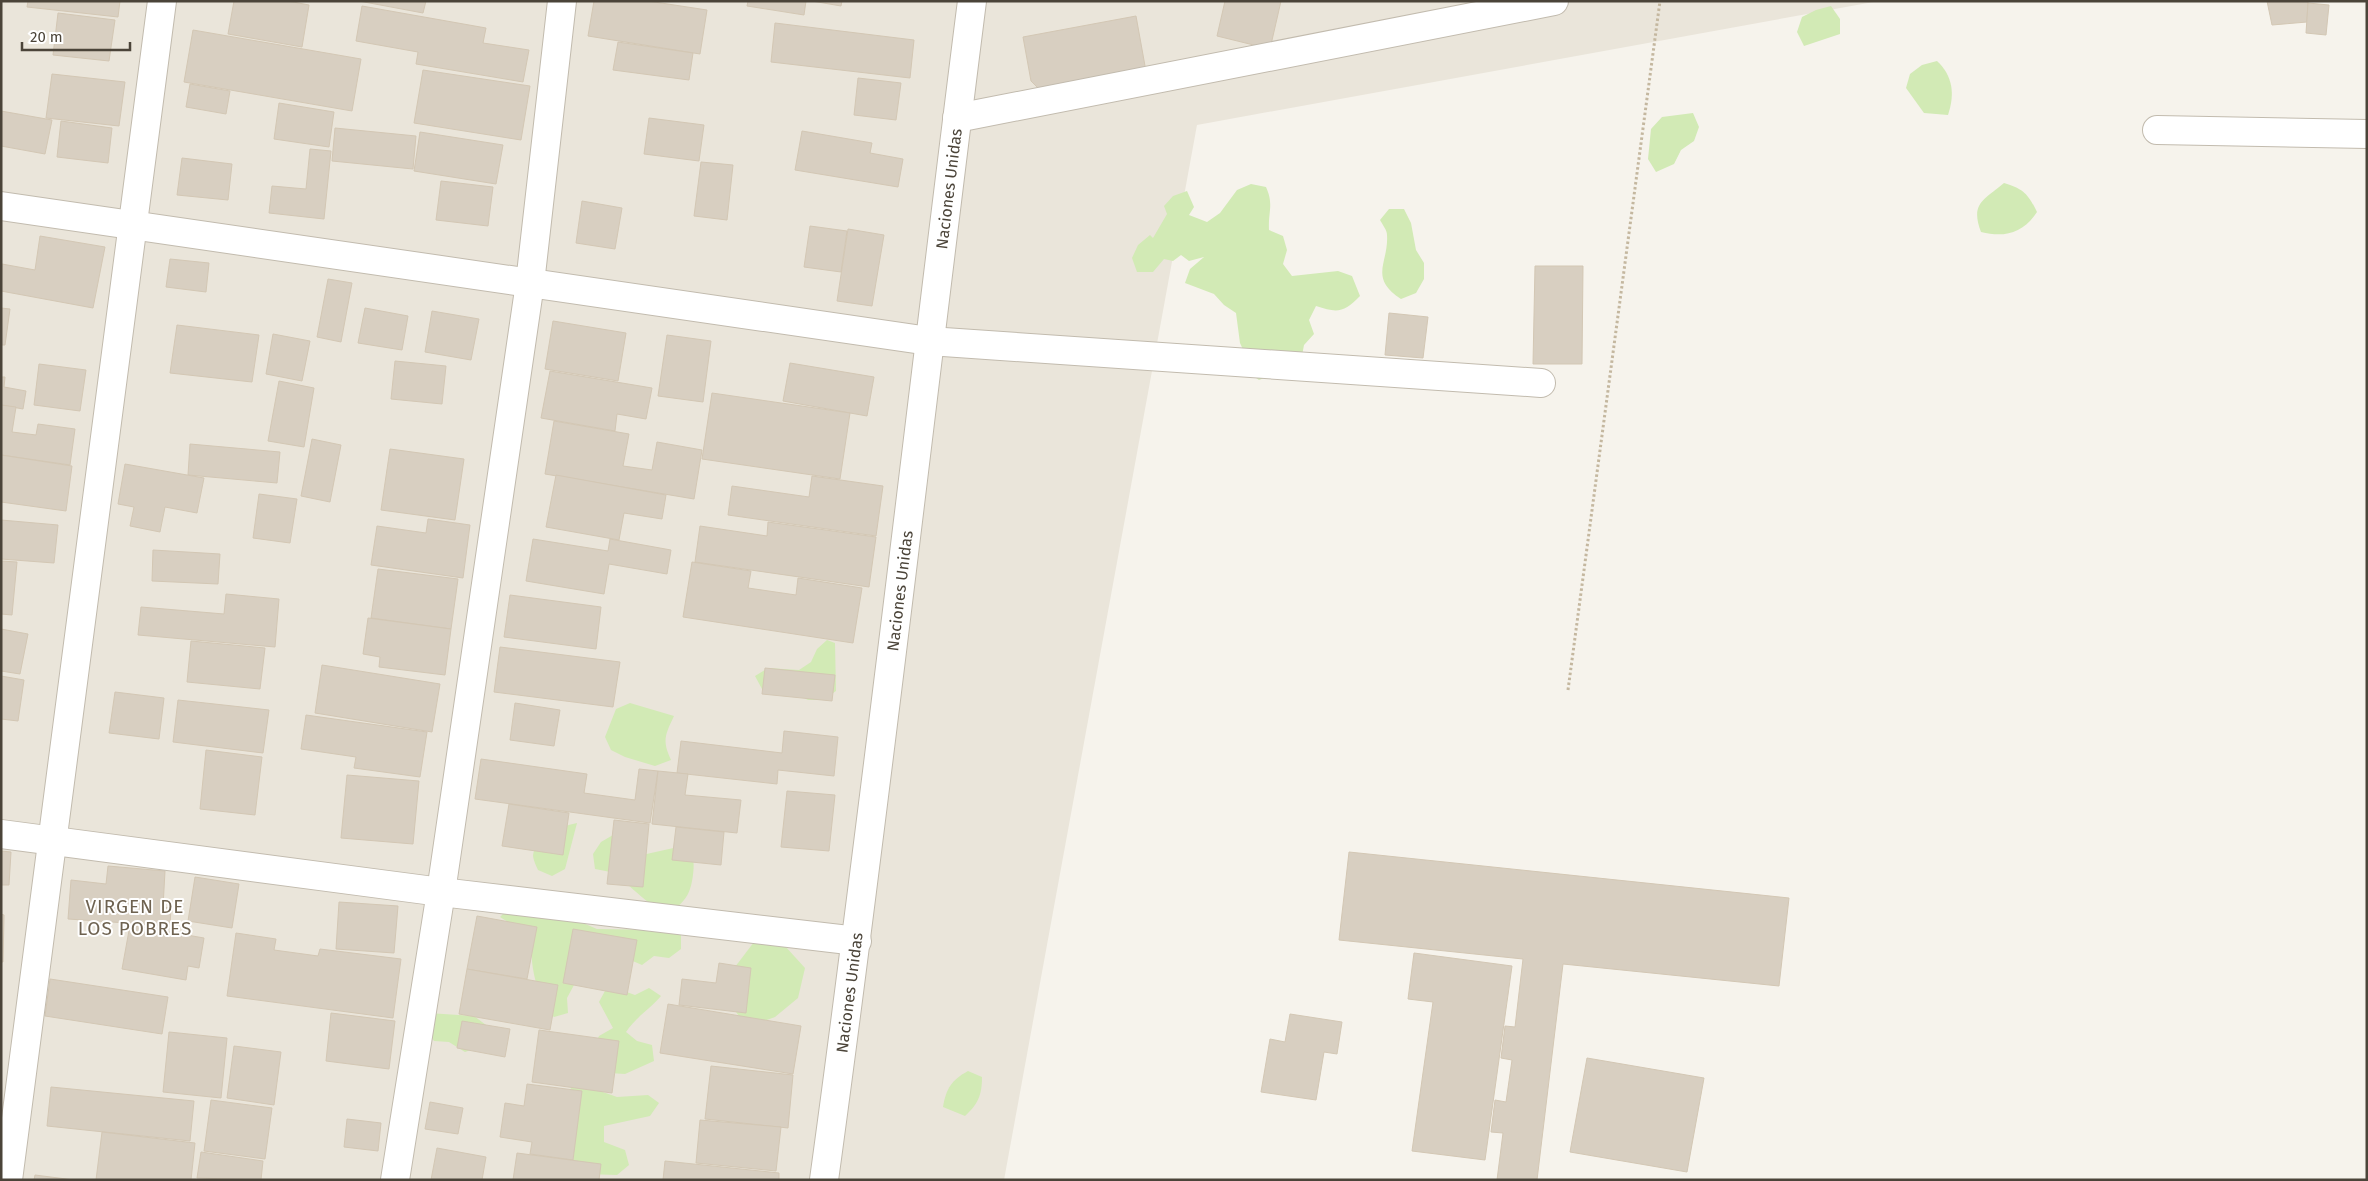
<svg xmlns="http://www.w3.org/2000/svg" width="2368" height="1181" viewBox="0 0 2368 1181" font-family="'Fira Sans',sans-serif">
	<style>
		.residential { fill: #eae5da }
		.green { fill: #d2eab5 }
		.building { fill: #d8cfc1; stroke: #d3c7b4 }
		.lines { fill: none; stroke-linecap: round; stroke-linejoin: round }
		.minor-casing { stroke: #c2bbae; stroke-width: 30 }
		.path { stroke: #c4b79f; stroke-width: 3; stroke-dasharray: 2.5 2.5; stroke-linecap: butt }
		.minor { stroke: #fff; stroke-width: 28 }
		.labels { text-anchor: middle; stroke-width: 4; stroke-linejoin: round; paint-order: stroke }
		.street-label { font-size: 16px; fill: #4b4439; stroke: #fff }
		.quarter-label { font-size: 19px; letter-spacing: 1px; fill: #6e6250; stroke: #fff }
	</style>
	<rect width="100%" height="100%" fill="#f6f3ec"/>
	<polygon class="residential" points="1,1 1879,1 1197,125 1004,1180 1,1180"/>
	<g class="green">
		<polygon points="1831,6 1840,19 1840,34 1804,46 1797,32 1802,17 1816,10"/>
		<path d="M1937,61C1953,76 1955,94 1948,115L1924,113L1906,88L1910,74L1922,65Z"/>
		<polygon points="1693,113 1699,127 1694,141 1681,150 1674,164 1656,172 1648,159 1651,129 1662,117"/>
		<path d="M2004,183C2024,189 2028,194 2037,212C2023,233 2005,238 1981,232C1970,203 1984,200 2004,183Z"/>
		<path d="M1251,184L1266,187C1274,205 1268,211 1269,230L1283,236L1287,250L1283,264L1292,276L1338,271L1352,276L1360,296C1344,313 1337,313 1316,306L1309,320L1314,334L1304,345L1301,361L1288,369L1259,380L1246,371V356L1240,343L1236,313L1224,305L1214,294L1185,283L1190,269L1204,257L1189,261L1181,255L1173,261L1164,259L1153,272H1137L1132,258L1138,245L1150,235L1153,238L1167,214L1164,206L1173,196L1187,191L1194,207L1189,215L1207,222L1220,213L1237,190Z"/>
		<path d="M1389,209H1404L1411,223L1416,250L1424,263V279L1416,293L1401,299C1368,277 1389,263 1387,235C1387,230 1382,224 1380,220Z"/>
		<polygon points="827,640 835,643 836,691 823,700 808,700 794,693 777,694 762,689 755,676 768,668 799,670 811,662 817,649"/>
		<path d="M630,703L674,716C665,735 662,741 671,760L655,766L625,757L611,750L605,737L616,709Z"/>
		<path d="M577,823L565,869L552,876L538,870C536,866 533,859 533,855C536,836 561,826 577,823Z"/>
		<path d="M613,835L633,857L687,845C689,849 693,855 693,859C695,867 692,887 688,894C664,936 634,882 610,872C606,871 600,870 595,869L593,854L601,842Z"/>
		<path d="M511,906L569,917L597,929L666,930L681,934V949L669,958L654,956L642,965L628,959L574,985L567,998L568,1013L554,1017L542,1007C538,987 530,968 532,948L513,925L500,917Z"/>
		<polygon points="754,942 785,946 805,968 798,998 775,1017 747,1027 725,997 735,967"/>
		<path d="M649,988L661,996C649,1010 637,1016 626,1032L637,1041L652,1045L654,1061L625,1074L609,1073L592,1050L599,1036L613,1028L599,1002L606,989L621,990L635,995Z"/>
		<polygon points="428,1013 474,1016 486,1025 480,1047 465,1052 449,1042 434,1041 426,1029"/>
		<path d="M968,1071L982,1077C982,1095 978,1104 965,1116L943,1107C946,1088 952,1080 968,1071Z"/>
		<polygon points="577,1078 592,1081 603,1092 617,1097 648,1095 659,1103 650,1116 604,1126 604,1142 625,1150 629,1165 617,1175 586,1174 571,1170 574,1155 555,1115"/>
	</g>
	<g class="building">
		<polygon points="28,1 120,1 118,17 27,7"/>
		<polygon points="234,1 288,1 309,5 302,47 228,34"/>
		<polygon points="359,1 426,1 423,13"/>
		<polygon points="594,1 648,1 707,10 700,54 588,36"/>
		<polygon points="748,1 806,1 804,15 747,6"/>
		<polygon points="812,1 842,1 841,6"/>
		<polygon points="1225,1 1281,1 1270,49 1217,36"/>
		<polygon points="2267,1 2308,1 2307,22 2272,25"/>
		<polygon points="2308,3 2329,5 2326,35 2306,33"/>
		<polygon points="362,6 486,28 483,43 529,50 523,82 416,64 418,52 356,41"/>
		<polygon points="58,13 115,20 109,61 53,55"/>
		<polygon points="1136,16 1147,77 1046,96 1031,81 1023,37"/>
		<polygon points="775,23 914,40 910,78 771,62"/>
		<polygon points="193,30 361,59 352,111 184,82"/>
		<polygon points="618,42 693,53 689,80 613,70"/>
		<polygon points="423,70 530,86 521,140 414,123"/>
		<polygon points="52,74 125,82 119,126 46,118"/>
		<polygon points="858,78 901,83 896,120 854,115"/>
		<polygon points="190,84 230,91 226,114 186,107"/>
		<polygon points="279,103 334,112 329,147 274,139"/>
		<polygon points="1,111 52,120 45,154 1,146"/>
		<polygon points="649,118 704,125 699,161 644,154"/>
		<polygon points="61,121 112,128 108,163 57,157"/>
		<polygon points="335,128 416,136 413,169 332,161"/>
		<polygon points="802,131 872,143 870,153 903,159 898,187 795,170"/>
		<polygon points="420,132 503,145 496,184 414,171"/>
		<polygon points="310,149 331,151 324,219 269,213 272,186 306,189"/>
		<polygon points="182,158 232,164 228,200 177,195"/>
		<polygon points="701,162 733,165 727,220 694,216"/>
		<polygon points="441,181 493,187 488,226 436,220"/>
		<polygon points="582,201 622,208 615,249 576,243"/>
		<polygon points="810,226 847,231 841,272 804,267"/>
		<polygon points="848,229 884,235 872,306 837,301"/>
		<polygon points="40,236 105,247 93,308 1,291 2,264 35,270"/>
		<polygon points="170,259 209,263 206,292 166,287"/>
		<polygon points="1535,266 1583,266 1582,364 1533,364"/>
		<polygon points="328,279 352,283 341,342 317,337"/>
		<polygon points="1,308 10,309 5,345 1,345"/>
		<polygon points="365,308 408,316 402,350 358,343"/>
		<polygon points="432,311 479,319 471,360 425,352"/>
		<polygon points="1389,313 1428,317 1423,358 1385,355"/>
		<polygon points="553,321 626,333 618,381 545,369"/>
		<polygon points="177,325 259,335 252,382 170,373"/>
		<polygon points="273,334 310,341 302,381 266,374"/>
		<polygon points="667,335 711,341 703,402 658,396"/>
		<polygon points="395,361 446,366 442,404 391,399"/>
		<polygon points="790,363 874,377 867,416 783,401"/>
		<polygon points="39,364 86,370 80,411 34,405"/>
		<polygon points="550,371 652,388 646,419 617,414 615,431 541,418"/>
		<polygon points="1,377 5,377 4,387 26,391 23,409 1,405"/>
		<polygon points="279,381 314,388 304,447 268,441"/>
		<polygon points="712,393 850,413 840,479 702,459"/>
		<polygon points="1,405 16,407 12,432 36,435 38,424 75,429 70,465 1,455"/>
		<polygon points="554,421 629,434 623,466 652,470 657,442 702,450 694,499 545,474"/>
		<polygon points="312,439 341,445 330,502 301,496"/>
		<polygon points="190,444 280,452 277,483 188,475"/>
		<polygon points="390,449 464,459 455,520 381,510"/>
		<polygon points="1,455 72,466 66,511 1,502"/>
		<polygon points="125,464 204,478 197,513 165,507 160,532 130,526 134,507 118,504"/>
		<polygon points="556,475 666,495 662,519 624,513 619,540 546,527"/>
		<polygon points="812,476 883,486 876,536 728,515 732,486 809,497"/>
		<polygon points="259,494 297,499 290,543 253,538"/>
		<polygon points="428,519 470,525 463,578 371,565 377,526 426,533"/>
		<polygon points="1,520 58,525 54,563 1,559"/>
		<polygon points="768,522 876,537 869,587 695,562 700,526 767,536"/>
		<polygon points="533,539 608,551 610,539 671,550 667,574 609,564 604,594 526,581"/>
		<polygon points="153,550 220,554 218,584 152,581"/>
		<polygon points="1,561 17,562 12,615 1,614"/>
		<polygon points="692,562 751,571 748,588 796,595 798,578 862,588 853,643 683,617"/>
		<polygon points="378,569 458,579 451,629 371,618"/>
		<polygon points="226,594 279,599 275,647 138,635 141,607 224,614"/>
		<polygon points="510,595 601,607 596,649 504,637"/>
		<polygon points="368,618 451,629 445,675 379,667 380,657 363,654"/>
		<polygon points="1,629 28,634 20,674 1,671"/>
		<polygon points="191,641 265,648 260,689 187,682"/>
		<polygon points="500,647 620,662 613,707 494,692"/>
		<polygon points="322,665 440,684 432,732 315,713"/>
		<polygon points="765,668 835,675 832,701 762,694"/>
		<polygon points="1,676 24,680 18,721 1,719"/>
		<polygon points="115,692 164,698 159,739 109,733"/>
		<polygon points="178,700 269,710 263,753 173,742"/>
		<polygon points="515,703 560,710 554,746 510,740"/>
		<polygon points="306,715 427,732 420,777 354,768 356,757 301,749"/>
		<polygon points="784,731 838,737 834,776 778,770 777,784 677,773 681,741 782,753"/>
		<polygon points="206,750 262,757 255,815 200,809"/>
		<polygon points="481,759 587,774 584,793 635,800 639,769 658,771 650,823 475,799"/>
		<polygon points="658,771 688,774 685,795 741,800 737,833 652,824"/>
		<polygon points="347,775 419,781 413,844 341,838"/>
		<polygon points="787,791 835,795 829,851 781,847"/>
		<polygon points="509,804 569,813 563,855 502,846"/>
		<polygon points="614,820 649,824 643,887 607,884"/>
		<polygon points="676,827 724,832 721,865 672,860"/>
		<polygon points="1,851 11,852 9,885 1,885"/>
		<polygon points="1349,852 1789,898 1779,986 1563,964 1537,1180 1497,1180 1503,1133 1491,1132 1495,1100 1506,1102 1512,1060 1501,1058 1505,1026 1515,1027 1523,959 1339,940"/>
		<polygon points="108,866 165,871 163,907 171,908 170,926 68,919 71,880 106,884"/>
		<polygon points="195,877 239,884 232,928 188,921"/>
		<polygon points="339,902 398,906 394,953 336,949"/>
		<polygon points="1,914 4,915 3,962 1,962"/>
		<polygon points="477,916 537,927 527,979 467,969"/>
		<polygon points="130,925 204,938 199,968 188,966 186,980 122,969"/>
		<polygon points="573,929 637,940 627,995 563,983"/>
		<polygon points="236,933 276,939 274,950 318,956 320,949 401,959 393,1018 227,996"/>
		<polygon points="1414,953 1512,966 1485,1160 1412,1151 1433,1002 1408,999"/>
		<polygon points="719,963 751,968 746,1013 679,1005 682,979 716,983"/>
		<polygon points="467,969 558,985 550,1030 459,1014"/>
		<polygon points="50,979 168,997 162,1034 45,1016"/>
		<polygon points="668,1004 801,1026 793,1074 660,1053"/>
		<polygon points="331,1013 395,1021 389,1069 326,1061"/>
		<polygon points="1290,1014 1342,1022 1337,1054 1324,1052 1316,1100 1261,1092 1270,1039 1285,1042"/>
		<polygon points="462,1021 510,1029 505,1057 457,1048"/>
		<polygon points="539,1030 619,1041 612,1093 532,1082"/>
		<polygon points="169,1032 227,1038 221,1098 163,1092"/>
		<polygon points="234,1046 281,1052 274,1105 227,1098"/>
		<polygon points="1587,1058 1704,1078 1687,1172 1570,1152"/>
		<polygon points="711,1066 793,1075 788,1128 705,1119"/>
		<polygon points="527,1084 582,1091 573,1160 530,1154 532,1142 500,1137 505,1103 524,1106"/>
		<polygon points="51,1087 194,1101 190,1141 47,1126"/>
		<polygon points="211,1100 272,1108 265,1159 204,1151"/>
		<polygon points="430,1102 463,1108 458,1134 425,1129"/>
		<polygon points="347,1119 381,1123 378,1151 344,1147"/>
		<polygon points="700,1120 781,1127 776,1171 696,1163"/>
		<polygon points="102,1132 195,1143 191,1180 96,1180"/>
		<polygon points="437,1148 486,1157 482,1180 431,1180"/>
		<polygon points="201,1152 263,1161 261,1180 197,1178"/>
		<polygon points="517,1153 601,1164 599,1180 513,1180"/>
		<polygon points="665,1161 779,1173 779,1180 663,1180"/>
		<polygon points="35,1175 74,1180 34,1180"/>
	</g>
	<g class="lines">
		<g class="minor-casing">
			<g id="minor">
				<polyline points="957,118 1554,1"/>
				<polyline points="2157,130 2367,134"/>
				<polyline points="1,206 929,341 1541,383"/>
				<polyline points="1,834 441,892 857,941"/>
				<polyline points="8,1180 162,1"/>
				<polyline points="395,1180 441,892 530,283 562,1"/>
				<path id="s1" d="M824,1180C878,788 922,394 972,1"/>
			</g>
		</g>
		<polyline class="path" points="1568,690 1660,1"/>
		<use href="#minor" class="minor"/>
	</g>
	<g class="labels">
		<g class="street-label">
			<text dy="6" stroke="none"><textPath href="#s1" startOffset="999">Naciones Unidas</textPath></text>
			<text dy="6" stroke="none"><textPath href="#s1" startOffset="594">Naciones Unidas</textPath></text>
			<text dy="6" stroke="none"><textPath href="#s1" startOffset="189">Naciones Unidas</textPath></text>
		</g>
		<g class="quarter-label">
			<text x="135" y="913">VIRGEN DE<tspan x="135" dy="22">LOS POBRES</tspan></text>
		</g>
	</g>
	<rect width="2368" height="1181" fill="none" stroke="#4b4439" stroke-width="5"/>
	<path d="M22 42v8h108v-8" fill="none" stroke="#4b4439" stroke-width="2.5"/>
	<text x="30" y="42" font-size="15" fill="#4b4439" stroke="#ffffff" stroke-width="4" paint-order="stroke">20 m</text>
</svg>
